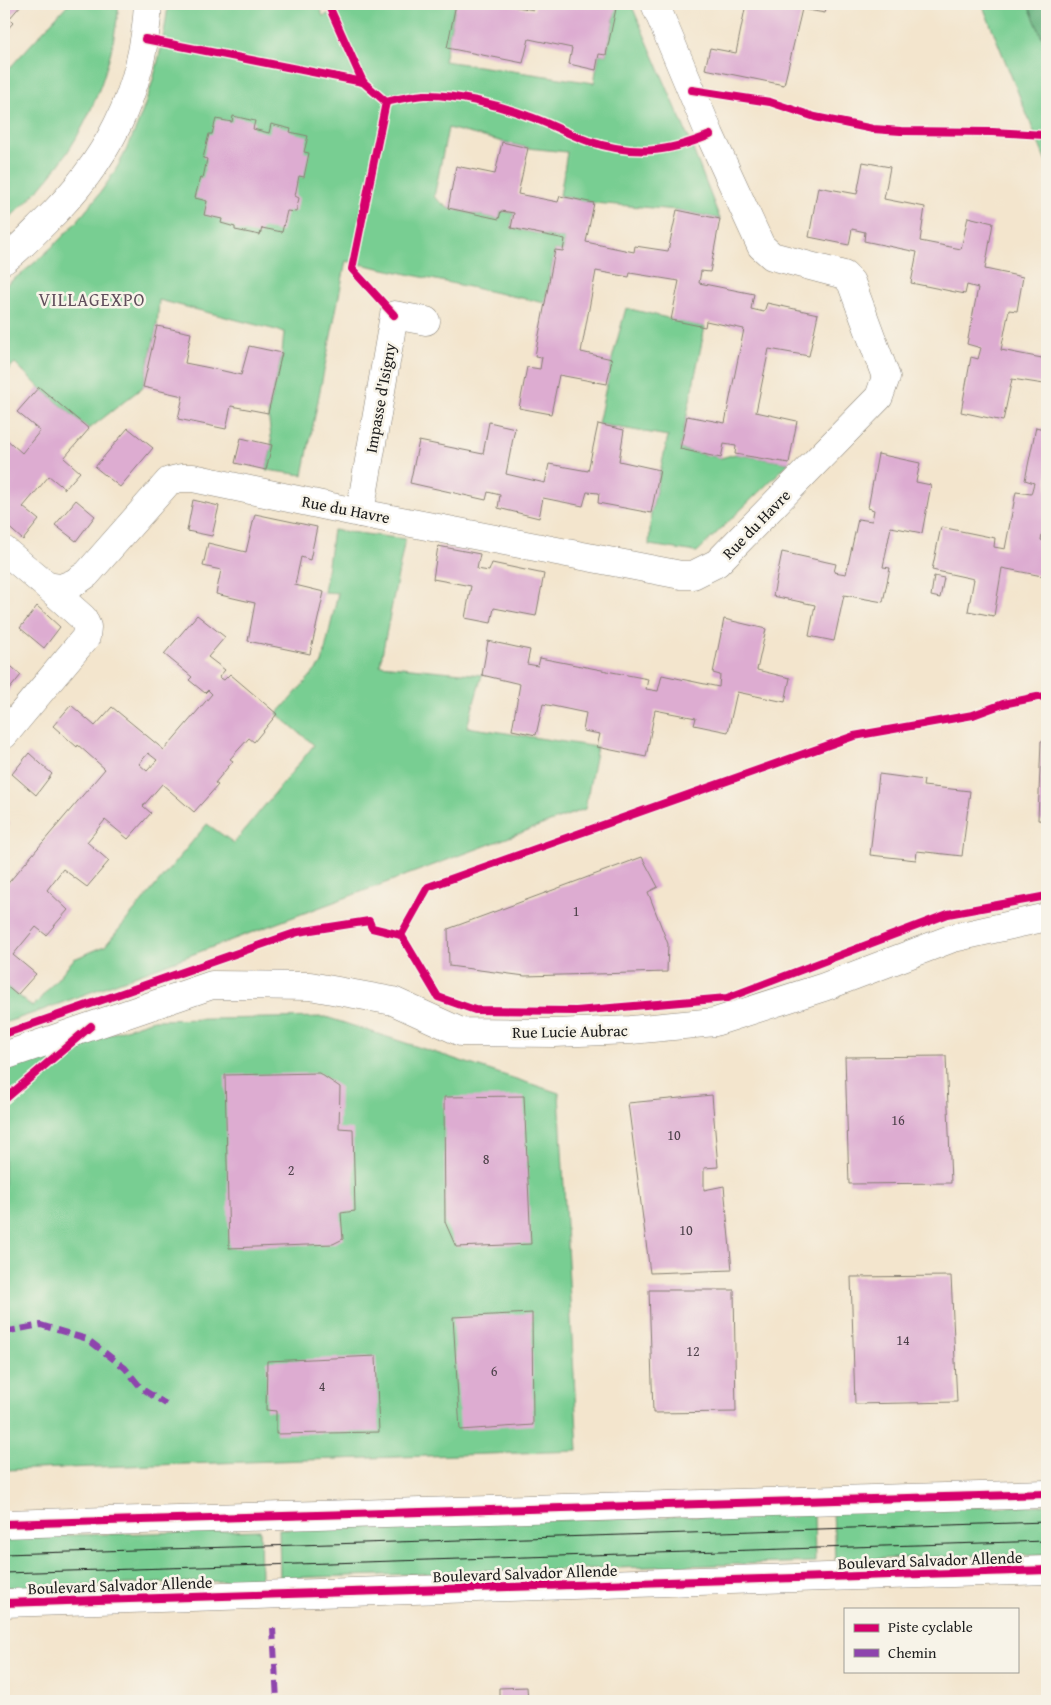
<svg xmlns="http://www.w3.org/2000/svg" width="1051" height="1705" viewBox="0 0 1051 1705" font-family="'Gentium Book Plus',serif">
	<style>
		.green { fill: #78ce92; stroke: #4a7557 }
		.forest { fill: #62b17c; stroke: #3f664c }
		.building { fill: #ddacd1; fill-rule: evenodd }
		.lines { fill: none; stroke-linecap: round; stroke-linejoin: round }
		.minor-casing { stroke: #888074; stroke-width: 29 }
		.tertiary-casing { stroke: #888074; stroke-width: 29 }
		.minor { stroke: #fff; stroke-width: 28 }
		.tertiary { stroke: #fff; stroke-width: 28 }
		.tram { stroke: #1c1c1c; stroke-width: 1 }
		.quiet { stroke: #8e44ad; stroke-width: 6; stroke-dasharray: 12 6; stroke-linecap: butt }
		.cycleway-casing { stroke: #f7f3e8; stroke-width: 11 }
		.cycleway { stroke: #d6006c; stroke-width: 8 }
		.labels { text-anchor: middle; stroke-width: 5; stroke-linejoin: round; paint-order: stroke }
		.number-label { font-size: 14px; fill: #4c4049 }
		.street-label { font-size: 16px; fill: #1c1c1c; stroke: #f7f3e8 }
		.neighbourhood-label { font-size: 18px; letter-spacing: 1px; fill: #604e5b; stroke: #f7f3e8 }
	</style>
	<rect width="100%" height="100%" fill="#f7f3e8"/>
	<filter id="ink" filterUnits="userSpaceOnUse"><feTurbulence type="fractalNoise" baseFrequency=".02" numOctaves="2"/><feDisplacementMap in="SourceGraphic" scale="10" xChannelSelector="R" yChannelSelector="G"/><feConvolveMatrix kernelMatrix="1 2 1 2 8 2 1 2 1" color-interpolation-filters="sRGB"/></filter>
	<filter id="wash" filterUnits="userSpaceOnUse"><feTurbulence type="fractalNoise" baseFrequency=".0096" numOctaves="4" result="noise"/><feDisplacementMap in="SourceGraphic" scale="20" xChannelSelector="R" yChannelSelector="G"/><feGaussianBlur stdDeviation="1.12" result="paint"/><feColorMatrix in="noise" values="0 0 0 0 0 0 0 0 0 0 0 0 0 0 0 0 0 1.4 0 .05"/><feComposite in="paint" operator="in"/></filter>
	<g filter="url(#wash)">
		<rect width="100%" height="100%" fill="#f3e5cd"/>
		<g class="green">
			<path d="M68,4H119C110,90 72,167 4,222V74Z"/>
			<path d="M168,4H318L323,16L358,4H456L444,61L594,83L599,54L606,55L617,4H631L687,134L720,219L677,210L594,203L560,196L567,152L528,148L448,128L434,197L448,208L499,219L501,211L514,213L511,228L565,239L563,251L555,250L545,303L346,261L303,475L266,470L272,445L268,413L282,353L284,332L159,300L157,326L143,387L89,429L39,387L15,363L4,373V286C46,258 94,208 119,164C144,118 163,56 168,4Z"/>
			<polygon points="982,4 1028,4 1047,49 1047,164"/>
			<polygon points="626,308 705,327 680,449 721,458 735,454 789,463 697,552 649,545 651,513 668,436 598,424 612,359"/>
			<polygon points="333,530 405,539 380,665 482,675 467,727 597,747 585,809 37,1012 4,1023 4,984 33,1007 74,959 105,946 207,824 234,843 314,745 277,714 322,663 338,593 324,592"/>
			<polygon points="326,1017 559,1093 578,1451 4,1470 4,1069 153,1020"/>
			<polygon points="1047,1505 1047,1554 835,1560 833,1511"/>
			<polygon points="814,1512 815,1562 280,1578 279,1529"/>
			<polygon points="260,1530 261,1580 4,1588 4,1537"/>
		</g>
		<polygon class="forest" points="1028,4 1047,4 1047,49"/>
		<g id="blocks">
			<g class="building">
				<polygon points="4,4 22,4 9,19 13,23 4,33"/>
				<polygon points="456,4 500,4 534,10 535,4 617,4 606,55 599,54 596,70 569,64 572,48 529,39 523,63 447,48"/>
				<polygon points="746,4 828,4 825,13 802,9 784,85 705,69 710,48 736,53"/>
				<polygon points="233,116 255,121 253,129 269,133 271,124 291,129 290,132 308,136 304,152 309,153 304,177 299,176 295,196 299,198 296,212 287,211 282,232 262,228 260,235 235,230 235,227 221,223 222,219 204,215 207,201 195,198 200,177 203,178 207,159 203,158 209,134 212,134 216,119 232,122"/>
				<polygon points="502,142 528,148 518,194 558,202 560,196 594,203 586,242 634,252 635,246 668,251 677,210 720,219 710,272 701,271 699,283 754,294 751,309 764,312 767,303 818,314 809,356 769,349 756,412 797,421 789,463 735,454 736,446 724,444 721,458 680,449 687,416 725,423 744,329 706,321 705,327 671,320 679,281 630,273 629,277 596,271 581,352 612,359 607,384 559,375 551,414 519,408 527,367 540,369 542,357 535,356 555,250 563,251 565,239 511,228 514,213 501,211 499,219 448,208 456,166 495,174"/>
				<polygon points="863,162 890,167 884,199 925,207 920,241 961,249 968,217 993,223 985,269 1023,277 1017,311 1009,310 1001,350 1047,359 1047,366 1044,384 1012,379 1003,421 961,412 971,357 978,359 981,348 967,344 978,288 967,285 965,294 911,283 917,252 864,241 865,232 852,229 849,245 809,237 818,187 857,194"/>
				<polygon points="157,326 191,333 185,363 215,369 241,375 249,346 282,353 268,413 231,406 226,429 178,419 183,396 143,387"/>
				<polygon points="39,387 89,429 64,458 80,472 65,489 49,476 23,507 39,520 23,540 4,523 4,437 22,453 40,431 17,412"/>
				<polygon points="489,422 515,428 506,474 545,483 549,464 588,471 598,424 624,430 619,461 660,470 651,513 598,503 599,493 587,492 583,506 543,498 539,518 498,508 500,495 488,492 486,500 410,483 419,441 483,454"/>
				<polygon points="1036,427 1047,430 1047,508 1041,540 1047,542 1047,550 1042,576 1002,568 994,616 968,611 974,579 932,570 941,527 995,538 994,547 1005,549 1016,492 1031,494 1034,483 1025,480"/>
				<polygon points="128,428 153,448 120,487 95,467"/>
				<polygon points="241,438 272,445 266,470 235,463"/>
				<polygon points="878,454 920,463 916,482 931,485 922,533 891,527 883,567 890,568 883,602 844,595 834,641 809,636 815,605 773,596 782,552 836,564 834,572 846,574 858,519 872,521 874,510 868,508"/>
				<polygon points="76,500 95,516 76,541 55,525"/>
				<polygon points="193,500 219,506 212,536 187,531"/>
				<polygon points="255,514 317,527 310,560 301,557 295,585 324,592 310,654 248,641 255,603 216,594 221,570 203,566 208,543 246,552"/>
				<polygon points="438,546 480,554 477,569 489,571 492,563 544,574 536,616 494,608 491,623 465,618 471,586 433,579"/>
				<polygon points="934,576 944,578 940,598 931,596"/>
				<polygon points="37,606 60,627 44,648 20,628"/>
				<path d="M197,615L225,637L208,657L225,670L219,677L224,680L230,674L277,714L254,742L249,738L230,759L233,761L215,783L218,785L194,812L162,784L143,806L151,813L128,839L105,820L87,842L109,861L87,887L63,869L47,890L68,910L46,935L36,927L13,955L36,974L17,995L4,984V888L105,769L78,745L77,747L53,726L71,705L95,726L112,707L164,750L212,694L208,690L205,693L189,680L192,677L164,654ZM148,753L157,760L147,771L139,764Z"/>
				<polygon points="724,619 766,629 757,670 790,678 785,702 737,692 728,732 694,725 696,718 655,710 646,757 597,747 600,734 583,731 586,713 543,704 536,735 512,730 520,684 482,675 488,641 530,650 527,664 538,666 540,658 648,679 646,689 658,691 662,675 719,687 720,675 713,673"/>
				<polygon points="4,660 21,675 4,696"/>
				<polygon points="1041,741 1047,741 1047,821 1038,820"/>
				<polygon points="29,753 52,774 36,795 12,774"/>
				<polygon points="879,774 924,780 923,786 970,791 962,856 917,851 916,860 870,855"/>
				<polygon points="4,818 10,823 4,831"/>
				<polygon points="642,857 658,887 648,892 668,944 667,972 525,976 449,966 448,929"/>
				<polygon points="946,1056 951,1183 849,1184 845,1057"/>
				<polygon points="319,1073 340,1087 339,1128 353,1129 355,1211 341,1213 343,1239 333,1244 229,1248 225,1075"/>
				<polygon points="712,1095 718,1167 704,1168 704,1190 724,1186 732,1270 650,1273 628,1103"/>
				<polygon points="524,1096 531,1244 456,1247 445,1222 444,1097"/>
				<polygon points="951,1276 957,1402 855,1404 851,1277"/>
				<polygon points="649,1290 734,1290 736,1412 653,1413"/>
				<polygon points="532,1313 533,1425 460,1430 453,1317"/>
				<polygon points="376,1356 379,1432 276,1434 276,1411 266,1410 267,1361"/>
				<polygon points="527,1687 528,1701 499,1701 499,1688"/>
			</g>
		</g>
	</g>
	<g filter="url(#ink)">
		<use href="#blocks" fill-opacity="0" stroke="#888074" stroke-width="1"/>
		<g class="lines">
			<g class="minor-casing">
				<g id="minor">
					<path d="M4,260C18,250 31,236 43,224C107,162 143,94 148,4"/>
					<polyline points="360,513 394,315 426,321"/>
					<polyline points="4,550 47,586 61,588 74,583 87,574 169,481 181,478 193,478 360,513 681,575 693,575 717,563 879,397 886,377 851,282 844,275 772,256 761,246 710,135 655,4"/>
					<polyline points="4,735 86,637 87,627 83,618 47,586"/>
					<polyline points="4,1056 212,985 310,986 393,1001 461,1032 554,1033 631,1030 715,1022 824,987 953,938 1047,917"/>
				</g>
			</g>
			<g class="tertiary-casing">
				<g id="tertiary">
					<polyline points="4,1524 1047,1494"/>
					<polyline points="4,1603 1047,1570"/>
				</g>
			</g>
			<use href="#minor" class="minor"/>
			<use href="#tertiary" class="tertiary"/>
			<g class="tram">
				<polyline points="4,1554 1047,1522"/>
				<polyline points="4,1573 1047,1541"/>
			</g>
			<g class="quiet">
				<polyline points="4,1332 41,1325 87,1339 125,1368 142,1389 166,1404"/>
				<polyline points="273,1628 277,1701"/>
			</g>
			<g class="cycleway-casing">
				<g id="cycleway">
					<polyline points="328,4 363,82 386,102"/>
					<polyline points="145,39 363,82"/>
					<polyline points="692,90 770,102 815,117 873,129 901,131 992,132 1044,135"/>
					<path d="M386,102C399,99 411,96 424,95C455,94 499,105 528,116C549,123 568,134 588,141C634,156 666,153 710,135"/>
					<polyline points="386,102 352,269 394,315"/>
					<polyline points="401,935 438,997 475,1010 576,1011 727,998 948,914 1047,896"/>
					<polyline points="4,1034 298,932 369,921 372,928 401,935 428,887 854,736 973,715 1003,704 1037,697 1047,696"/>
					<polyline points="4,1100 91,1026"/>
					<polyline points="4,1524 1047,1494"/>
					<polyline points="4,1603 1047,1570"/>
				</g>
			</g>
			<use href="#cycleway" class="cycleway"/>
		</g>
	</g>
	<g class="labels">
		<g class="number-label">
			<text x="576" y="916">1</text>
			<text x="898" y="1125">16</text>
			<text x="674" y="1140">10</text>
			<text x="486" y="1164">8</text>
			<text x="291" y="1175">2</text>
			<text x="686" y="1235">10</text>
			<text x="903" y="1345">14</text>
			<text x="693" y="1356">12</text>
			<text x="494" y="1376">6</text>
			<text x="322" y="1391">4</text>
		</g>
		<g class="street-label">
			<text transform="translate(380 398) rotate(-80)" y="6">Impasse d'Isigny</text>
			<text transform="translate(346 509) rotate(11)" y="6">Rue du Havre</text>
			<text transform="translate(756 524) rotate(-46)" y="6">Rue du Havre</text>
			<text transform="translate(570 1031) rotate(-1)" y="6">Rue Lucie Aubrac</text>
			<text transform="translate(930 1560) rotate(-2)" y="6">Boulevard Salvador Allende</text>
			<text transform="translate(525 1573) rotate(-2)" y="6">Boulevard Salvador Allende</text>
			<text transform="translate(120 1585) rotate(-2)" y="6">Boulevard Salvador Allende</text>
		</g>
		<g class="neighbourhood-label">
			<text x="92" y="306">VILLAGEXPO</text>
		</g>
	</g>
	<rect width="1051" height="1705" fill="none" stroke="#f7f3e8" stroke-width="20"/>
	<rect x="844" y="1608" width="175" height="65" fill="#f7f3e8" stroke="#9f9d96"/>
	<rect x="854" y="1624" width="25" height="8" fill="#d6006c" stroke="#9f9d96"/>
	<text x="888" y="1632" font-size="15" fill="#1c1c1c">Piste cyclable</text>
	<rect x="854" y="1649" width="25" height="8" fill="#8e44ad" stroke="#9f9d96"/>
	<text x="888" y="1658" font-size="15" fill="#1c1c1c">Chemin</text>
</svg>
